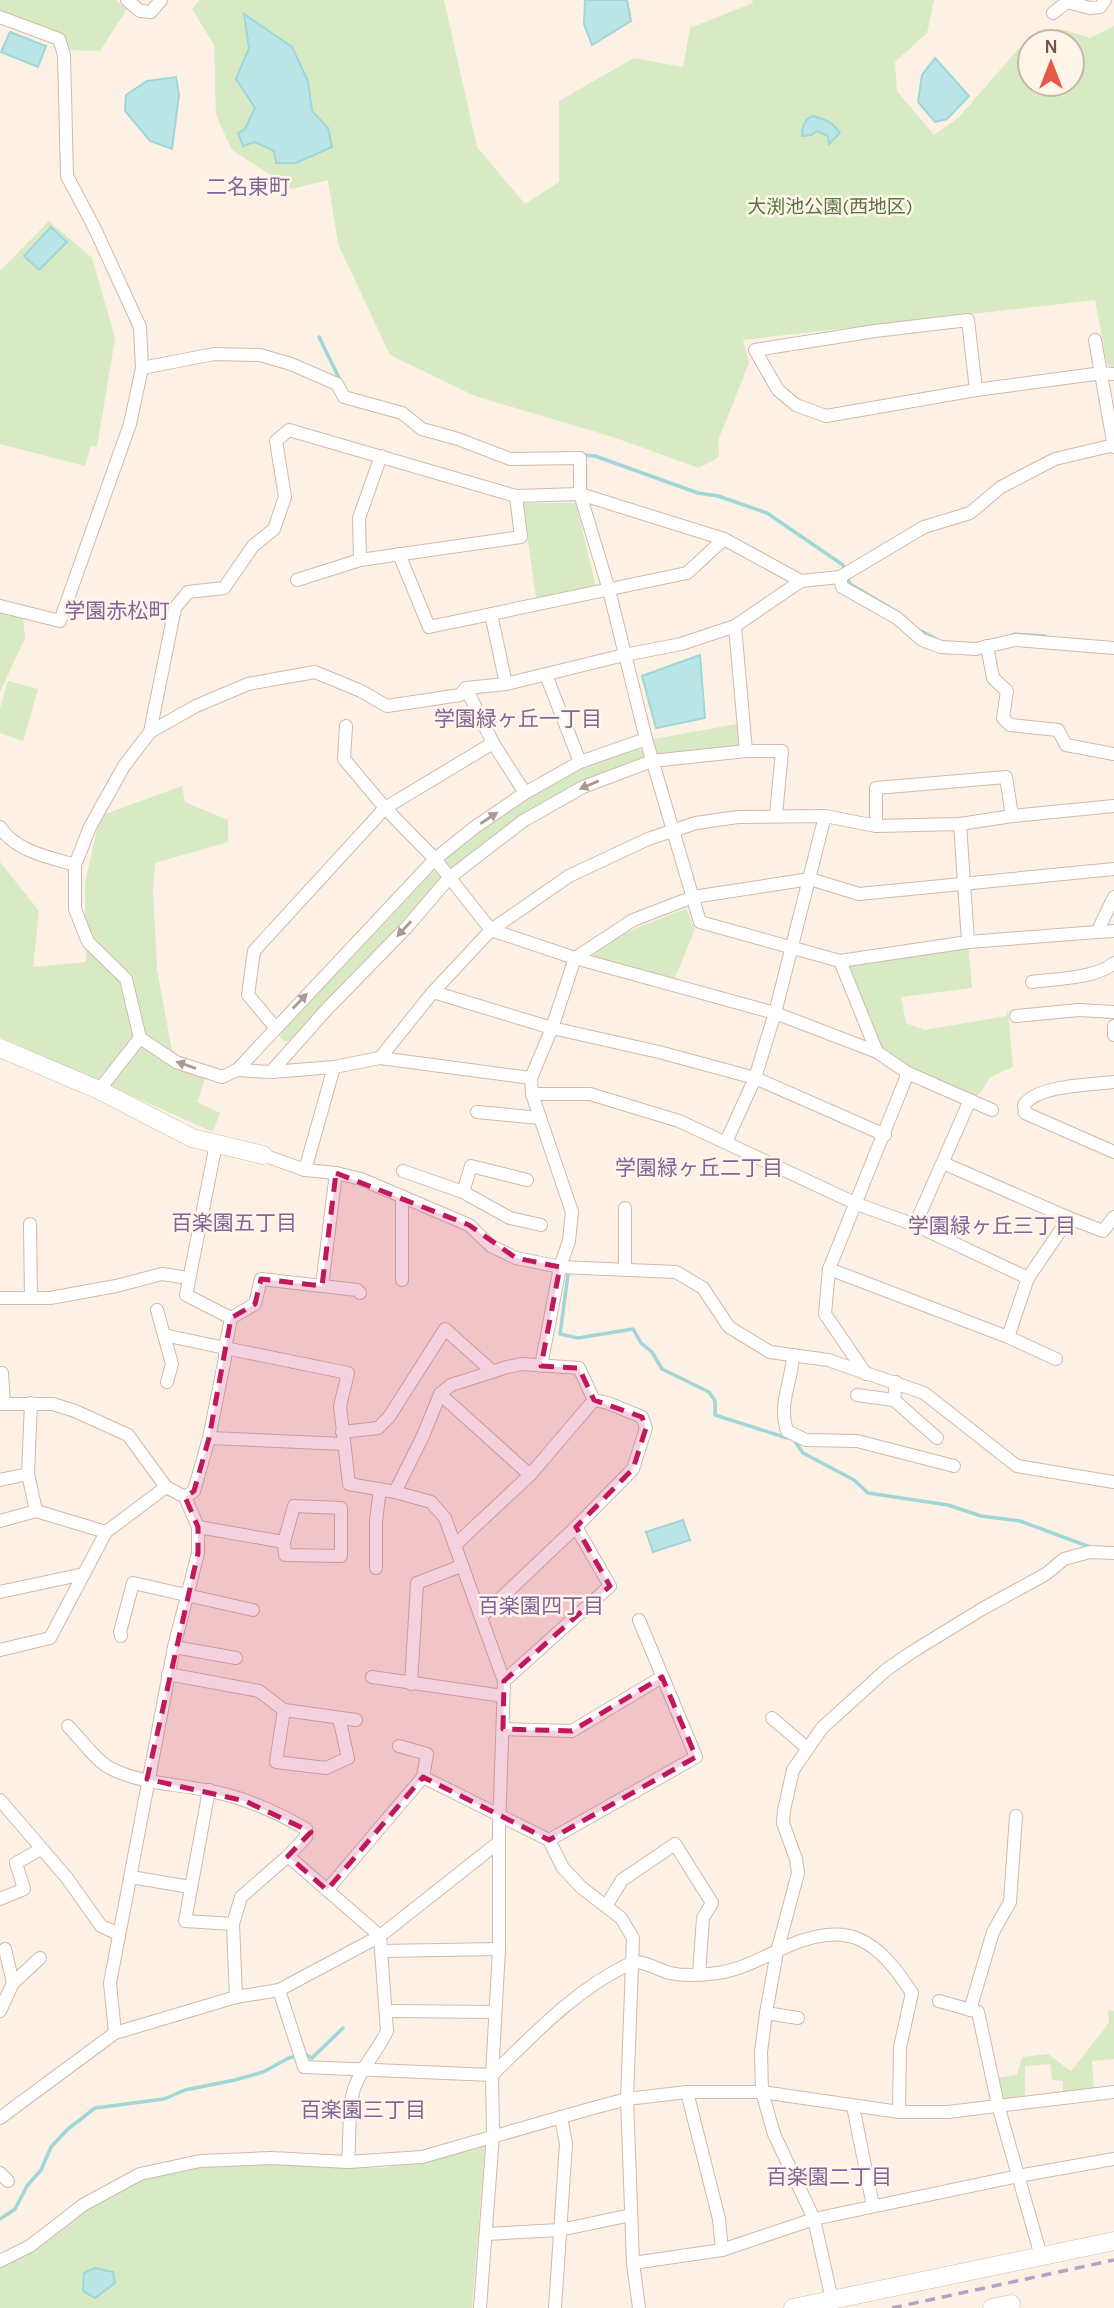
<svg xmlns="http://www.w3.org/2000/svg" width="1114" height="2308" viewBox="0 0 1114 2308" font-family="Karla,'Noto Sans JP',sans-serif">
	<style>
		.green { fill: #d8eac3; fill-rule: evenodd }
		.water { fill: #b9e5e6; stroke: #9fd6d8; stroke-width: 2 }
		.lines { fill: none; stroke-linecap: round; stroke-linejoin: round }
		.stream { stroke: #9fd6d8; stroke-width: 3.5 }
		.street-casing { stroke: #d0b9ad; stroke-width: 14 }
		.secondary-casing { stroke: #d3b8ab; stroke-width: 19 }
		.street { stroke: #fff; stroke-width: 12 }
		.secondary { stroke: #fff; stroke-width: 18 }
		.rail { stroke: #b2a3c6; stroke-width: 3.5; stroke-dasharray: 10 7; stroke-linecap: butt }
		.oneway { fill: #ad9892 }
		.marked { fill: #c2185b; fill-opacity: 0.2; stroke: #c2185b; stroke-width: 5; stroke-dasharray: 14 9; stroke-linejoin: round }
		.labels { text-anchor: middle; stroke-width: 5; stroke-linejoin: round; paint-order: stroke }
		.park-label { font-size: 19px; fill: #56763e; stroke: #fff5eb }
		.neighbourhood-label { font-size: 21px; fill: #816599; stroke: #fff5eb }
	</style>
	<rect width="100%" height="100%" fill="#fdf0e4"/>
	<g class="green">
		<polygon points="0,0 116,0 127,9 100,51 68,50 0,15"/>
		<path d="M200,0H444L477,147L525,204L559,182V101L634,58L683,67L690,28L753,3L752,0H934L927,33L895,62L897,91L934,135L958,118L1029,37L1061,29L1090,38L1114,26V368L1107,364L1095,300L743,340L749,363L718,441L719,457L699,468L613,437L475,396L390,355L338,244L328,180L292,189L232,150L216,115L214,45L192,9ZM1030,42H1072V84H1030Z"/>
		<polygon points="49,221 92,258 115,338 97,447 91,446 85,466 0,444 0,271"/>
		<polygon points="523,503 576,503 596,587 536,598"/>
		<polygon points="0,610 23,616 25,638 0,692"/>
		<polygon points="8,681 38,689 23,741 0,733 0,708"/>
		<polygon points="737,724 741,740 735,748 661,758 656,753 654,739"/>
		<path d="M635,749L645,751L646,758L541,803L451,870L444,864V858C485,824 530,791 578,767C596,759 617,754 635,749Z"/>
		<polygon points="182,786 185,802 228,820 228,842 155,863 153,891 157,970 172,1050 205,1079 197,1102 220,1113 213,1132 0,1037 0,862 39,911 33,967 86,962 85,883 100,816"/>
		<polygon points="435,870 440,875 441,880 292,1040 284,1041 280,1038 282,1032"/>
		<path d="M686,909L695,929L672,985L592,957C612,934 657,920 686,909Z"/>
		<polygon points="968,942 972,988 901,997 906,1023 925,1030 1006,1016 1008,1011 1013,1067 990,1077 981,1092 970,1100 877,1052 840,961"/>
		<polygon points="1108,2010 1114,2011 1114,2059 1092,2061 1094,2088 1063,2092 1063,2081 1052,2080 1050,2064 1025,2066 1025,2096 1001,2099 997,2078 1017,2075 1022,2057 1048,2054 1071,2071 1109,2023"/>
		<polygon points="482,2145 485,2147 472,2308 0,2308 0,2266 107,2194 134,2180 156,2174 221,2163 263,2163 381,2168 423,2162"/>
	</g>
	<g class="water">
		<polygon points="585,0 627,0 631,21 592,45 584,24"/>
		<polygon points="244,14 292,47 308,81 312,111 328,128 332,147 296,163 276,163 274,151 255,142 243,146 238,133 245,129 255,108 236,79 249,48"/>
		<polygon points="10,32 46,46 38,67 1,52"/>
		<polygon points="935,58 969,96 947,119 935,122 918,102 922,75"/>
		<polygon points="176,77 179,95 172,149 150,141 125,111 126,95 147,81"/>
		<path d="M813,116C828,121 830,120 840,133L829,144L828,136L817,131L811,135L802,136C802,127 804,119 813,116Z"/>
		<polygon points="51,227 67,242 39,270 24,256"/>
		<polygon points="700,655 705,718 656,728 642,676"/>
		<polygon points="683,1520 690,1540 653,1552 646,1532"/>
		<polygon points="95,2268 113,2272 115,2283 95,2298 83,2291 84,2273"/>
	</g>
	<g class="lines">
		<g class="stream">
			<polyline points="319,337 341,382"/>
			<polyline points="582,455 595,456 698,493 718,496 767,513 843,565 850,584 899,613"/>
			<polyline points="921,631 936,639"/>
			<polyline points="1014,634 1045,636"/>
			<polyline points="568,1275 560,1334 578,1338 633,1329 641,1343 652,1352 662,1369 709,1392 715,1401 715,1415 787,1438"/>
			<polyline points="794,1440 803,1453 854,1480 868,1493 948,1505 981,1516 1020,1521 1090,1547"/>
			<polyline points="0,2219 15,2209 27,2186 41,2170 51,2147 68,2129 95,2108 164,2099 185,2090 235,2080 263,2072 289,2058 305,2054 312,2058 343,2028"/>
		</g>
		<g class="street-casing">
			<g id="street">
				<polyline points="127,0 140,11 151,12 161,0"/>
				<polyline points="1053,13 1067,2 1090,8 1100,7 1105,0"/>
				<polyline points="0,17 59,39 64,55 67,176 95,229 140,327 142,368 130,424 60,621 0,606"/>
				<polyline points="1095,340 1114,447"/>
				<polyline points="142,368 214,354 260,355 291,364 337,384 344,397 402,413 422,429 458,439 510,459 580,458 580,494 609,590 646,739 700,922 840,961 968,942 1097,932 1114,897"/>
				<polyline points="976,390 968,320 875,331 755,350 778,390 796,405 826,416 976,390 1102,373 1114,374"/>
				<polyline points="399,554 429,627 687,573 724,539"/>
				<polyline points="360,560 359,518 381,456"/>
				<polyline points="840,577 842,587 897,618 922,640 941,647 976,649 1015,640 1114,648"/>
				<polyline points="297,580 360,560 521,537 516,496"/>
				<polyline points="491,614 506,684"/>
				<polyline points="735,626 746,751"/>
				<polyline points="987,646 993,678 1007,691 1003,718 1010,725 1058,730 1066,745 1114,754"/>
				<polyline points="546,675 580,762"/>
				<polyline points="466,688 493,743 525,793"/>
				<polyline points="346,726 344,759 385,808 435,859 491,930 575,958 775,1013 877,1052 908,1073 992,1110"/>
				<polyline points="150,732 175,608 188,592 224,588 253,546 274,529 285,497 276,441 289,430 516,496 580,494 724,539 801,581"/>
				<polyline points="646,739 580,762 525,793 475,827 435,859 237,1070 222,1077 176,1062 140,1038 126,979 88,942 75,909 75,865 90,827 124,766 150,732 196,706 248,684 315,672 361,691 387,706 460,695 466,688 506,684 624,655 681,644 735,626 801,581 840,577 924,527 970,513 1001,487 1055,459 1114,445"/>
				<polyline points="960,824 968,942"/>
				<polyline points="876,826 876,788 1006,777 1012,816"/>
				<path d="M0,827C15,851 49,857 75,865"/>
				<polyline points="1097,932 1114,931"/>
				<polyline points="840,961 877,1052"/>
				<path d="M1032,982C1054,979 1098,978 1114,963"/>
				<polyline points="433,992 552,1028 659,1052 755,1078 885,1135"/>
				<polyline points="1016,1016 1079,1010 1114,1012"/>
				<polyline points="1114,1026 1114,1035"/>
				<polyline points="275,1027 248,995 254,951 385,808 493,743"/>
				<polyline points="380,1058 433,992 491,930 569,876 648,839 696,823 738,817 825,816 876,826 960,824 1012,816 1114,806"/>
				<polyline points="237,1070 271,1072 334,1067 380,1058 531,1078"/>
				<polyline points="271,1072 327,1009 406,928 449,878 523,821 583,787 652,761 746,751 782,751 776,815"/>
				<path d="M1114,1082C1090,1085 1038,1085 1024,1105L1025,1113L1114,1152"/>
				<polyline points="99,1090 140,1038"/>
				<polyline points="532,1094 590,1094 679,1121 857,1204 915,1225 1028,1278"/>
				<polyline points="477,1112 540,1118"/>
				<polyline points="726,1142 755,1078 775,1013 825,816"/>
				<polyline points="216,1144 186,1295 231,1318 225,1348 348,1373 340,1406 349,1484 395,1492 431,1502 445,1518 504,1681 499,1829 499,1949 492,2075 493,2135 480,2308"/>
				<polyline points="263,1155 305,1170 336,1173 361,1179 469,1225 491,1246 516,1258 560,1267 676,1272 703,1288 729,1327 770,1352 828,1360 924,1393 1017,1466 1114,1482"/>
				<polyline points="943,1163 1069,1218 1028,1278 1008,1337"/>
				<polyline points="305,1170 334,1067"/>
				<polyline points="403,1171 463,1192 510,1218 541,1225"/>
				<polyline points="463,1192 471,1166 527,1180"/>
				<polyline points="402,1196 402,1280"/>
				<polyline points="625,1208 625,1269"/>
				<polyline points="1069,1218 1103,1231 1114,1217"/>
				<polyline points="30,1224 31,1298"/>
				<polyline points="915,1225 970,1100"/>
				<polyline points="829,1269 1008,1337 1056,1359"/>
				<polyline points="322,1286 336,1173"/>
				<polyline points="0,1298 50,1298 116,1286 162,1274 189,1278"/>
				<polyline points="157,1310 172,1364 167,1382"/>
				<polyline points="231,1318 255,1304 261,1279 357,1290 360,1293"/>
				<polyline points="164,1335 225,1348 225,1358 209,1438"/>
				<path d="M793,1355C792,1383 778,1401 787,1431L806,1440L857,1441L954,1466"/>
				<polyline points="541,1366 560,1267 569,1241 572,1212 532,1094 531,1078 552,1028 575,958 633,920 693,897 810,879 859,894 1114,869"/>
				<polyline points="2,1373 4,1404"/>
				<polyline points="866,1374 825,1314 829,1269 908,1073"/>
				<polyline points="896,1382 894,1400 937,1438"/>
				<polyline points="440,1394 530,1475"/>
				<polyline points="857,1395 894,1400"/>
				<polyline points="31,1403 28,1474 36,1511"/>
				<polyline points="0,1404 53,1404 75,1411 128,1435 166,1487 185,1497 198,1527 198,1553 174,1647 110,1983 115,2033"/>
				<polyline points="342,1432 378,1428 389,1417 445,1329 493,1372"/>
				<polyline points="0,1480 28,1474"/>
				<polyline points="395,1492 423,1436 440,1394 451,1385 507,1367 522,1364 579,1368 594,1400 608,1403 642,1417 646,1428 633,1469 576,1527 481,1617"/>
				<polyline points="185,1497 194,1491 209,1438 344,1444"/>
				<polyline points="0,1521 36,1511 106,1532"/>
				<polyline points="198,1527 284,1542 285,1555 341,1556 341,1508 294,1506 284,1542"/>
				<polyline points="455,1545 530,1475 594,1400"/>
				<polyline points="376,1568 376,1521 380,1489"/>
				<polyline points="0,1592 84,1574"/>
				<polyline points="121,1636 120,1632 133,1583 253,1610"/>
				<polyline points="174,1647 236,1658"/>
				<polyline points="0,1650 50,1638 106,1532 166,1487"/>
				<polyline points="168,1674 259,1691 284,1710 356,1720"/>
				<polyline points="372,1677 503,1696"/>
				<polyline points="504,1681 610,1586 576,1527"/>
				<polyline points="411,1684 417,1583 461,1566"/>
				<polyline points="284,1710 276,1762 326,1768 348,1758 339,1718"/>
				<polyline points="772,1718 807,1748"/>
				<path d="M68,1726C79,1737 97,1762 110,1768C138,1783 175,1784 205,1790C242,1796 275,1811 306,1829V1837L288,1856L241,1897L233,1924L236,1997"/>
				<polyline points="503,1729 572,1731 662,1677"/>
				<polyline points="399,1746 427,1754 423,1777"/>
				<polyline points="209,1790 185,1921 233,1924"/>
				<polyline points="0,1800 67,1878 101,1926 119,1934"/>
				<polyline points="549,1840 696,1757 639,1620"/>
				<path d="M288,1856L380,1936L387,2031C378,2051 361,2067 354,2089C348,2107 350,2142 348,2162"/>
				<polyline points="131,1877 190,1887"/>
				<polyline points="327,1890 423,1777 549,1840 563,1868 582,1888 621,1918 633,1938 627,2099 633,2263 639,2308"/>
				<polyline points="0,1899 24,1889 16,1863 41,1849"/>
				<polyline points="606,1906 622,1880 675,1844 712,1903 703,1918 699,1974"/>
				<polyline points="5,1949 13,1983"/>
				<polyline points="382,1951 499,1949"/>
				<path d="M279,1990L304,2067L492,2075C535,2033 575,1990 629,1964C642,1958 657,1970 670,1973C684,1976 704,1975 718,1973C744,1969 765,1956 788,1946C850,1919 878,1941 912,1993L900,2047L899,2112"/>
				<polyline points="939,2001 978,2012 998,2105 1041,2256"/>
				<polyline points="970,2010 993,1932 1010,1902 1016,1816"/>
				<polyline points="0,2011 13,1983 40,1958"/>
				<polyline points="387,2011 494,2012"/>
				<polyline points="766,2013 798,2018"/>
				<polyline points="687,2092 719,2219 722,2250"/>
				<polyline points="853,2106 873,2206"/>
				<polyline points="0,2118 115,2033 236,1997 279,1990 380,1936 499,1842"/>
				<polyline points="0,2173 8,2181"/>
				<polyline points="486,2234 560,2230 631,2215"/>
				<polyline points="0,2261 30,2246 83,2205 140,2174 200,2161 271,2158 348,2162 422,2157 593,2108 627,2099 687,2092 762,2092 899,2112 948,2112 1114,2092"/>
				<polyline points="633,2263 722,2250 814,2219 1018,2176 1114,2159"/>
				<polyline points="832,2300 814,2219 774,2134 762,2092 761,2052 766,2013 777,1952 798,1873 796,1859 783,1823 784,1810 793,1770 822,1728 886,1670 912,1652 982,1609 1046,1574 1064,1559 1090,1552 1114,1553"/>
				<polyline points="555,2308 566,2144 561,2117"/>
			</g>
		</g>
		<g class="secondary-casing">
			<g id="secondary">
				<polyline points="0,1048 99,1090 192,1138 263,1155"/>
				<polyline points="793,2308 1114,2241"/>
				<polyline points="992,2308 1011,2304"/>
			</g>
		</g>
		<use href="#street" class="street"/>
		<use href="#secondary" class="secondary"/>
		<polyline class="rail" points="892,2308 1114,2260"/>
	</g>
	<defs><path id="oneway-solid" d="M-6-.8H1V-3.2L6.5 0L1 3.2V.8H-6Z" transform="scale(1.75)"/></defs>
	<g class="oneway">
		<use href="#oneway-solid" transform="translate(589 785) rotate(157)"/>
		<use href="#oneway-solid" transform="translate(489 818) rotate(-34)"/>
		<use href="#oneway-solid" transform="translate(404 929) rotate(133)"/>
		<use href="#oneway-solid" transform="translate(300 1001) rotate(-46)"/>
		<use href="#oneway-solid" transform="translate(186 1065) rotate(-161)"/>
	</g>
	<path class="marked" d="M336,1173L469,1225L516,1258L560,1267L541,1366L579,1368L594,1400L642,1417L646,1428L633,1469L576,1527L610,1586L504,1681L503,1729L572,1731L662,1677L696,1757L549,1840L423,1777L327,1890L288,1856L311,1832L245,1801L147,1779L198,1553V1527L185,1497L194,1491L209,1438L231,1318L255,1304L261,1279L322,1286Z"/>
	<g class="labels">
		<g class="park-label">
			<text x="830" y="213">大渕池公園(西地区)</text>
		</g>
		<g class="neighbourhood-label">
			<text x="248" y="194">二名東町</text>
			<text x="117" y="618">学園赤松町</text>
			<text x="518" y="726">学園緑ヶ丘一丁目</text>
			<text x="699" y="1175">学園緑ヶ丘二丁目</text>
			<text x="234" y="1230">百楽園五丁目</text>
			<text x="992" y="1233">学園緑ヶ丘三丁目</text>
			<text x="541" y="1613">百楽園四丁目</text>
			<text x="363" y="2117">百楽園三丁目</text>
			<text x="829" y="2184">百楽園二丁目</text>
		</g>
	</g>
	<g transform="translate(1051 63)"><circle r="33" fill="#fff5eb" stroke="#c8b5aa" stroke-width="2"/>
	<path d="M0-5L12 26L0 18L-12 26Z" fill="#e85848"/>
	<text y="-10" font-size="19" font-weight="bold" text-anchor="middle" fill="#765449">N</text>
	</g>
</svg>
